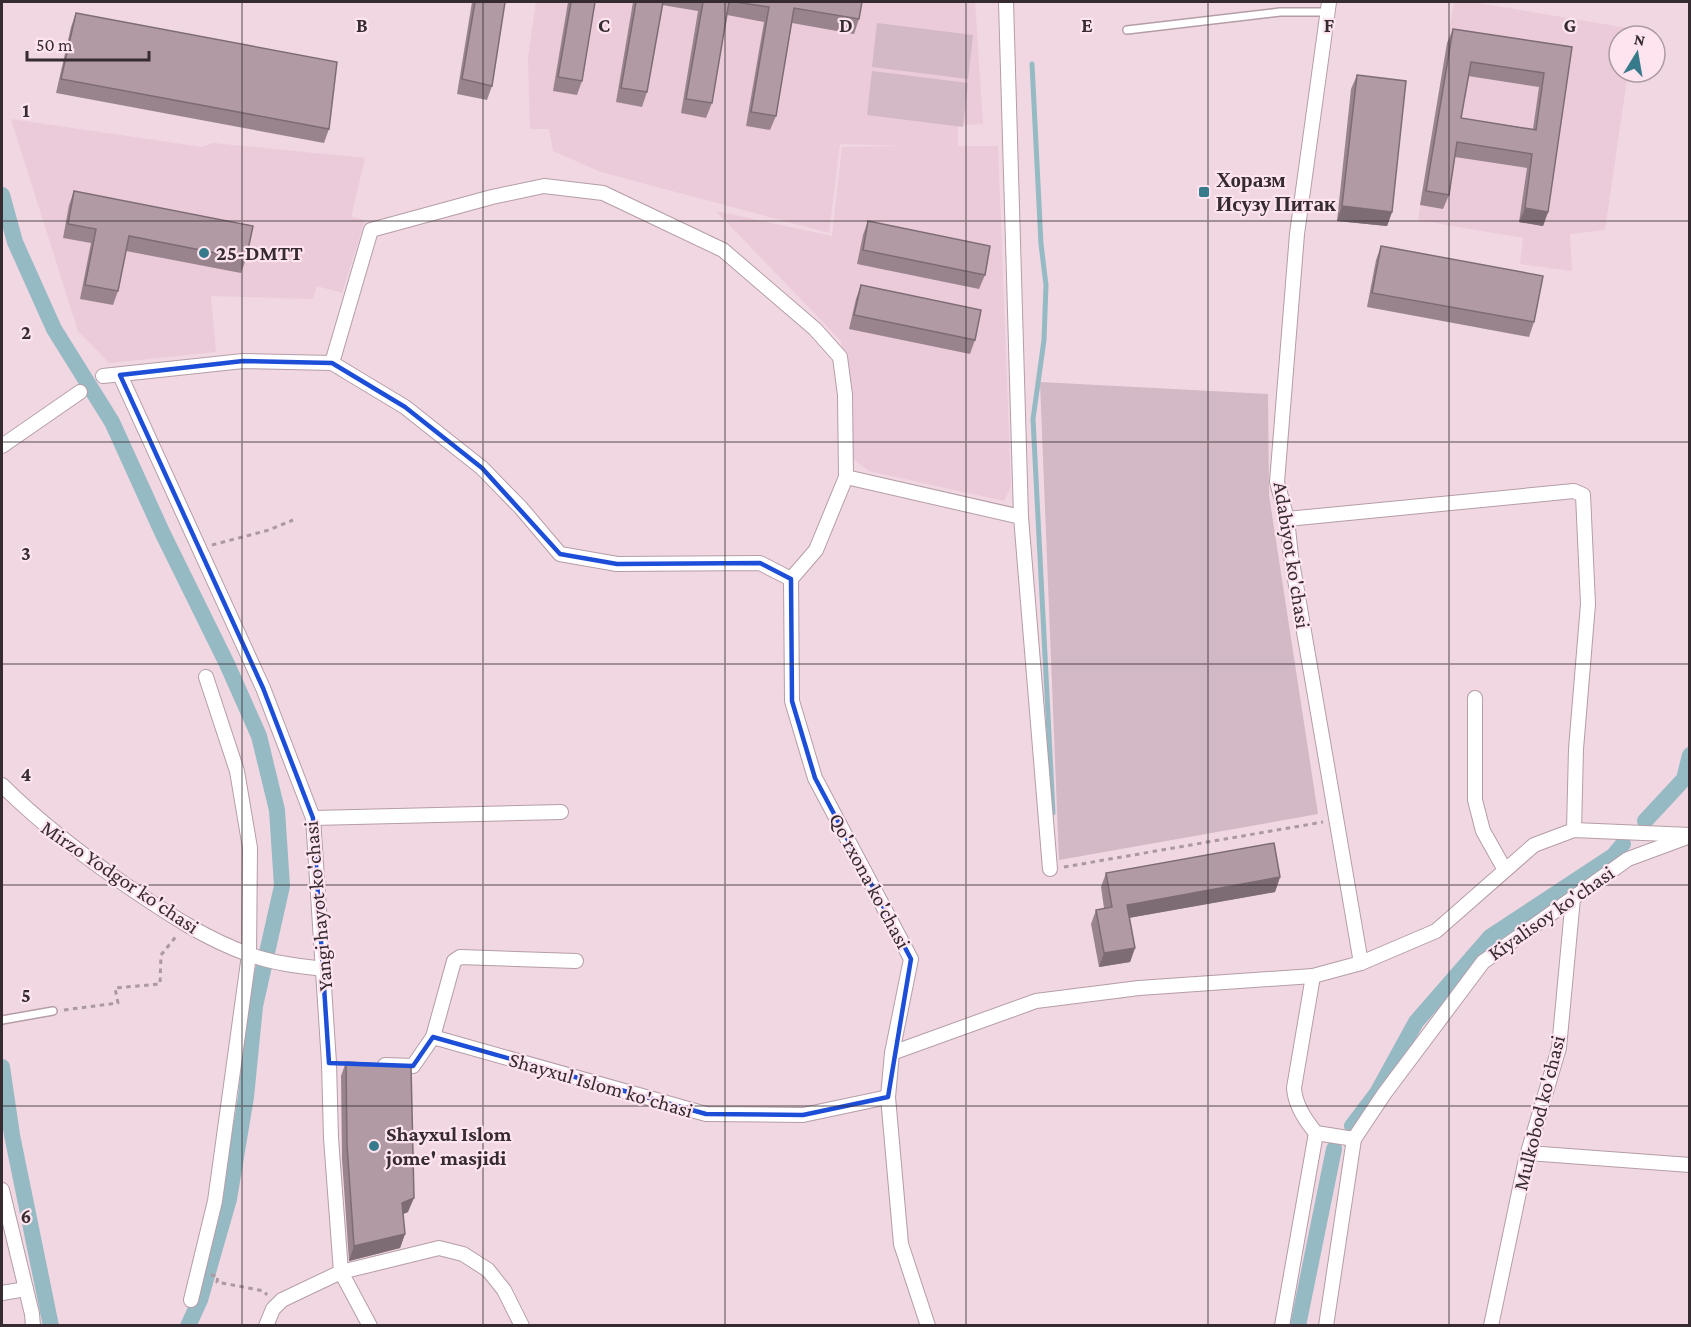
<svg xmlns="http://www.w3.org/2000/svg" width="1691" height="1327" viewBox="0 0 1691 1327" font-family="'Crimson Pro',serif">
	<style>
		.built { fill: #ebcad9 }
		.green { fill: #d3b8c5 }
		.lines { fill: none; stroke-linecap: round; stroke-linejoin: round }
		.stream { stroke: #95bac4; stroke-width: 5 }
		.canal { stroke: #95bac4; stroke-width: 16 }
		.lane-casing { stroke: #b59da8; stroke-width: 10 }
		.street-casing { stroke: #b59da8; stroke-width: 16 }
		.path { stroke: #ab98a0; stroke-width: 3; stroke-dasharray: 4.5 4.5; stroke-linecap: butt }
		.lane { stroke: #fff; stroke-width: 7 }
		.street { stroke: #fff; stroke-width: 14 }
		.wall { fill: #99848e; fill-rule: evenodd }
		.shaded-wall { fill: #7d6c74 }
		.building { fill: #b29aa5; stroke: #7d6c74; stroke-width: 1.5; fill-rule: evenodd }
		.marked { fill: none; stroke: #1d4ed8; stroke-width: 4.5; stroke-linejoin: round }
		.grid { fill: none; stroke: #352b30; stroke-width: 1.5; stroke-opacity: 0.55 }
		.poi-dot { fill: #377a8b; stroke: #fde4ef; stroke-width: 2 }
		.labels { text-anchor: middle; stroke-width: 4.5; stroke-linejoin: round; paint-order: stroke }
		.poi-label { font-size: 21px; font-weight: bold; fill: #352b30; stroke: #fde4ef; text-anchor: start }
		.street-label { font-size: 21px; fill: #352b30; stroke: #fde4ef }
		.grid-label { font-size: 20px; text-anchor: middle; font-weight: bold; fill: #352b30; stroke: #fde4ef; stroke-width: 4.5; stroke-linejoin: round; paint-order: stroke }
	</style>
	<rect width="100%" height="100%" fill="#f0d7e2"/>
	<g class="built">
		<polygon points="536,2 975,2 983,124 958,125 958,146 998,146 1011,487 1004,501 869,471 854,460 841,341 716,211 832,236 842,147 904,146 840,144 829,233 601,172 553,151 549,129 530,129 528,57"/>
		<polygon points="1454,2 1471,2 1634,29 1633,36 1619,36 1619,72 1628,72 1605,230 1570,234 1572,271 1520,264 1523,238 1418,220"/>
		<polygon points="11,119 202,147 213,143 365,158 351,217 365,220 342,293 317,286 313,299 211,296 216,352 109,363 78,331"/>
	</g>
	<g class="green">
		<polygon points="877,23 973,35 968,79 872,67"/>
		<polygon points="872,71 968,83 963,127 867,115"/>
		<polygon points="1040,382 1268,394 1269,495 1318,814 1059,860"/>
	</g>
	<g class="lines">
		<polyline class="stream" points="1032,64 1041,244 1046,285 1044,340 1033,419 1053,813"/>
		<g class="canal">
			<polyline points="2,195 15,242 54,329 112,422 162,532 227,664 259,736 277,810 282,886 255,1006 246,1097 229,1199 200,1300 188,1326"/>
			<polyline points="1645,821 1684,779 1690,755"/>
			<polyline points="2,1067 12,1135 51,1326"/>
			<polyline points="1352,1126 1377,1093 1416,1022 1490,937 1613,856 1623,844"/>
			<polyline points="1298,1326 1334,1149"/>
		</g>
		<g class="lane-casing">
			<g id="lane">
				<polyline points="1127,30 1280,12 1327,12"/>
				<polyline points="2,1020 53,1011"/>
			</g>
		</g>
		<g class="street-casing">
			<g id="street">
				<polyline points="1006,2 1021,517 1050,869"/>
				<polyline points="1329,2 1297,234 1277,482 1287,519 1291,556 1361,963"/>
				<polyline points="332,363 371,230 492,197 544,186 603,193 723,250 815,329 840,357 845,395 846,477 816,550 791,579"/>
				<polyline points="120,375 263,688 313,818 329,1063 331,1138 341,1272 370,1326"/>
				<polyline points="103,376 243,361 332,363 405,407 482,468 521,508 560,554 617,564 760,563 791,579"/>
				<polyline points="2,446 80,392"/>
				<polyline points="846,477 1021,517"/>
				<polyline points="1287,519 1574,491 1583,495 1588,604 1576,749 1574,830"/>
				<polyline points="791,579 792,701 815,778 911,959 892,1053 888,1097 901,1244 928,1326"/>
				<polyline points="1475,698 1475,800 1483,831 1505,870"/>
				<path d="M2,785C42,825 86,858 133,890C170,915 206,939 248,954C272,963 298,966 324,969"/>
				<polyline points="313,818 561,812"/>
				<polyline points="433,1037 454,961 460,957 576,961"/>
				<polyline points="892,1053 1036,1001 1139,988 1313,976 1361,963 1436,931 1534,845 1574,830 1690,835"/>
				<polyline points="385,1065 413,1066 433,1037 706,1114 803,1115 888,1097"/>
				<polyline points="1316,1133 1354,1139 1384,1094 1483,962 1628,859 1685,838"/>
				<polyline points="1528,1153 1690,1165"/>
				<polyline points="2,1190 32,1314 33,1326"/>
				<polyline points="2,1293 26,1289"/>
				<polyline points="191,1300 215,1201 249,955 250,848 237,771 206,677"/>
				<polyline points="266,1326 273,1309 282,1300 341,1272 439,1248 463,1254 488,1270 504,1290 522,1326"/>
				<path d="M1282,1326L1316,1133C1305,1120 1295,1105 1294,1088L1313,976"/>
				<polyline points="1326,1326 1354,1139"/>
				<polyline points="1491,1326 1526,1159 1559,1048 1573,898"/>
			</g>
		</g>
		<g class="path">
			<polyline points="212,545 269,530 293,520"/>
			<polyline points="1064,867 1323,822"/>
			<polyline points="64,1010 118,1003 115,988 160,984 161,955 178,934"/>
			<polyline points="211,1275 218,1276 217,1282 264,1291 267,1295"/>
		</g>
		<use href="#lane" class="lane"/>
		<use href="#street" class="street"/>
	</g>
	<g class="wall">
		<polygon points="472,2 505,2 492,86 487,100 457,94"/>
		<polygon points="568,2 595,2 582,81 577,95 553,91"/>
		<polygon points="633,2 862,2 859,19 854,34 792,23 776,116 770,130 746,126 764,22 727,15 712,103 706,118 681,113 698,11 662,5 647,92 642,107 616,102"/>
		<polygon points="76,13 329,129 324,143 56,93 71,27"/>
		<path d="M1453,29L1572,47L1548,212L1543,226L1519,222L1527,168L1455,157L1449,195L1443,209L1420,205L1447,43ZM1468,76L1539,87L1533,129L1461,118Z"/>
		<polygon points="1357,75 1392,212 1387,226 1337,221 1351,89"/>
		<polygon points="74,191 246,259 241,273 126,251 118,291 113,305 80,299 91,243 63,238 69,205"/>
		<polygon points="868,221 985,275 979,289 857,264 863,235"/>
		<polygon points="1381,246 1534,322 1529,337 1367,307 1376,260"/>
		<polygon points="861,285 975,340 970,354 849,329 856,299"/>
		<polygon points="1106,873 1280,877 1275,892 1129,918 1135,948 1130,962 1099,967 1091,924 1096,910 1104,908 1101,887"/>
		<polygon points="346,1062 408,1212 403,1214 405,1234 400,1248 349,1261 342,1159 341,1076"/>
	</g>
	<g class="shaded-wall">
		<polygon points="1342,206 1392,212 1387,226 1337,221"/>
		<polygon points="1525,208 1548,212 1543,226 1519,222"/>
		<polygon points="1280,877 1275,892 1122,919 1127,905"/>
		<polygon points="1135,948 1130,962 1099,967 1104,953"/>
		<polygon points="414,1198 408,1212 396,1217 402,1203"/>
		<polygon points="405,1234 400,1248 349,1261 354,1246"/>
	</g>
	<g class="building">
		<polygon points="475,2 505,2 492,86 462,79"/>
		<polygon points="571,2 595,2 582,81 558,77"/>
		<polygon points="636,2 663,2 647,92 621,88"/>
		<polygon points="703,2 729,2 712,103 686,99"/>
		<polygon points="735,2 862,2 859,19 794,8 776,116 751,112 769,7"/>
		<polygon points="76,13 337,62 329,129 61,79"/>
		<path d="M1453,29L1572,47L1548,212L1525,208L1532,154L1457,142L1449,195L1426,191ZM1471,62L1544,73L1536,130L1461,118Z"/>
		<polygon points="1357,75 1406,81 1392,212 1342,206"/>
		<polygon points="74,191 253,226 246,259 129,236 118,291 85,285 96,229 68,224"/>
		<polygon points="868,221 990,246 985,275 863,250"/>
		<polygon points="1381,246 1543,276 1534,322 1372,293"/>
		<polygon points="861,285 981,310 975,340 854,315"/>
		<polygon points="1274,843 1280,877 1127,905 1135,948 1104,953 1096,910 1112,907 1106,873"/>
		<polygon points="346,1062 411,1066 414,1198 402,1203 405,1234 354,1246 347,1145"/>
	</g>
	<path class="marked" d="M243,361L332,363L405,407L482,468L560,554L617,564L760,563L791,579L792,701L815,778L911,959L888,1097L803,1115L706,1114L433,1037L413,1066L329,1063L313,818L263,688L120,375Z"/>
	<path class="grid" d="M242,2V1326M483,2V1326M725,2V1326M966,2V1326M1208,2V1326M1449,2V1326M2,221H1690M2,442H1690M2,664H1690M2,885H1690M2,1106H1690"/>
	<g class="poi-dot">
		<rect x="1198" y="186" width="12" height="12" rx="3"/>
		<circle cx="204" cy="253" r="6"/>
		<circle cx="374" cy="1146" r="6"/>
	</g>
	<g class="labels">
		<g class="poi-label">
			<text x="1216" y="187">Хоразм<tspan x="1216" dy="24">Исузу Питак</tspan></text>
			<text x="216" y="260">25-DMTT</text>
			<text x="386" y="1141">Shayxul Islom<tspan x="386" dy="24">jome' masjidi</tspan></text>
		</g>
		<g class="street-label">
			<text transform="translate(1292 555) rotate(81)" y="7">Adabiyot ko'chasi</text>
			<text transform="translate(120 877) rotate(34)" y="7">Mirzo Yodgor ko'chasi</text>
			<text transform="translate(870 881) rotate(62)" y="7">Qo'rxona ko'chasi</text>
			<text transform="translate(318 906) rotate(-95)" y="7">Yangi hayot ko'chasi</text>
			<text transform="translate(1551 913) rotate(-35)" y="7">Kiyalisoy ko'chasi</text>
			<text transform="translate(601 1085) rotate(16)" y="7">Shayxul Islom ko'chasi</text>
			<text transform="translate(1539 1113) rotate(-76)" y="7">Mulkobod ko'chasi</text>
		</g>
	</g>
	<g class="grid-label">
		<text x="362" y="32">B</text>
		<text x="604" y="32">C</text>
		<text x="846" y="32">D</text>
		<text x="1087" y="32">E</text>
		<text x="1329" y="32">F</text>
		<text x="1570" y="32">G</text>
		<text x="26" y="117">1</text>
		<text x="26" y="339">2</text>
		<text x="26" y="560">3</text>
		<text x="26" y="781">4</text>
		<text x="26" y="1002">5</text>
		<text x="26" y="1223">6</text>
	</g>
	<rect width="1691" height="1327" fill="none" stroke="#352b30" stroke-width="6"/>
	<g transform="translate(1637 54) rotate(11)"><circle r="28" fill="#fde4ef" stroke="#ad9aa3" stroke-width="1.5"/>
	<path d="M0-4.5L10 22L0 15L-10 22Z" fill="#377a8b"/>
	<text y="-9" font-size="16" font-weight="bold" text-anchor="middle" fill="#352b30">N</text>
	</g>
	<path d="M27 51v9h122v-9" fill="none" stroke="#352b30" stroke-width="3"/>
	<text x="36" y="51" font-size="18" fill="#352b30" stroke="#fde4ef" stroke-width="4.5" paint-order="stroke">50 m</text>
</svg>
